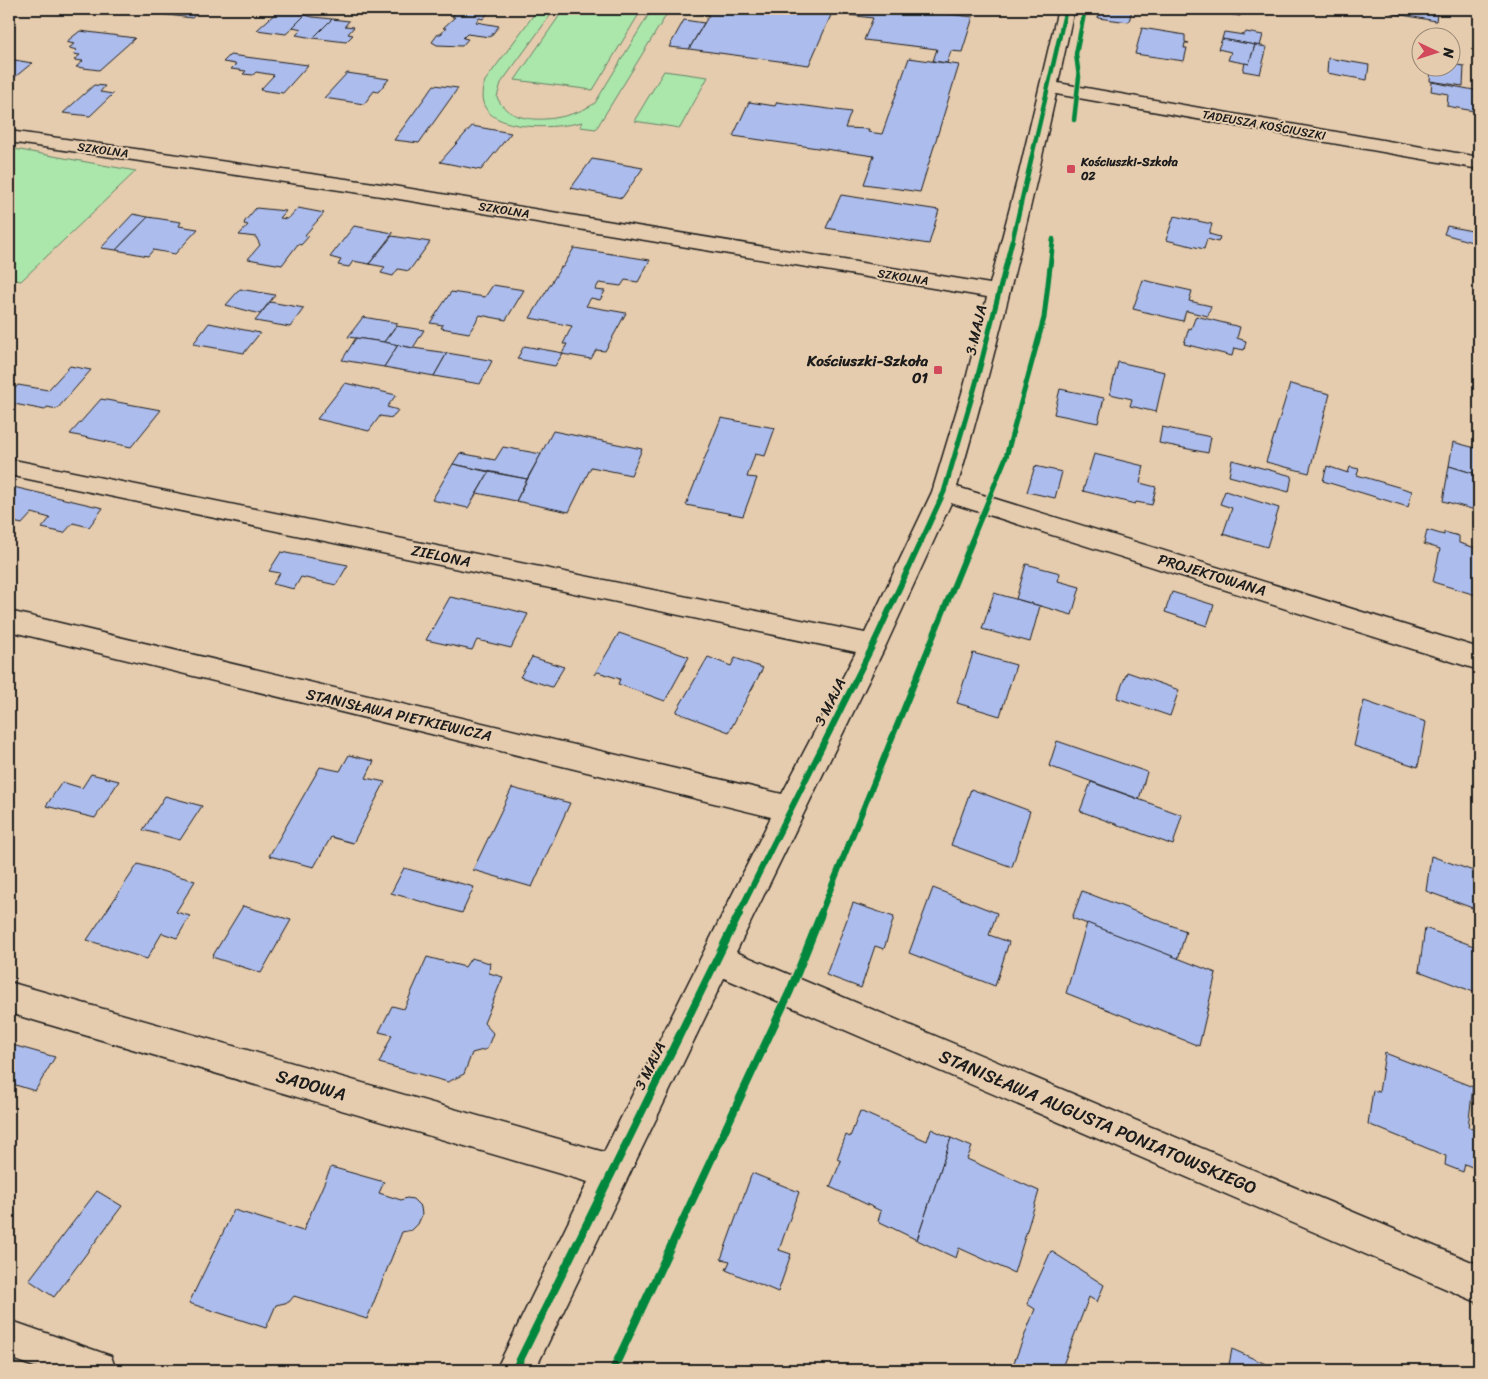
<svg xmlns="http://www.w3.org/2000/svg" width="1488" height="1379" viewBox="0 0 1488 1379" font-family="Sriracha,sans-serif">
	<style>
		.green { fill: #abe6ab; stroke: #648164 }
		.building { fill: #acbcec; stroke: #1c1c1c }
		.lines { fill: none; stroke-linecap: round; stroke-linejoin: round }
		.minor-casing { stroke: #1c1c1c; stroke-width: 3 }
		.minor { fill: #e6ccae; fill-rule: evenodd }
		.cycleway-far3-casing { stroke: #e6ccae; stroke-width: 6 }
		.cycleway-far2-casing { stroke: #e6ccae; stroke-width: 8 }
		.cycleway-far1-casing { stroke: #e6ccae; stroke-width: 9 }
		.cycleway-casing { stroke: #e6ccae; stroke-width: 11 }
		.cycleway-far3 { stroke: #00873e; stroke-width: 4.5 }
		.cycleway-far2 { stroke: #00873e; stroke-width: 5 }
		.cycleway-far1 { stroke: #00873e; stroke-width: 6 }
		.cycleway { stroke: #00873e; stroke-width: 8 }
		.poi-dot { fill: #d1495b; stroke: #e6ccae; stroke-width: 2 }
		.labels { text-anchor: middle; stroke-width: 4; stroke-linejoin: round; paint-order: stroke }
		.far-street-label { font-size: 12px; fill: #1c1c1c; stroke: #e6ccae }
		.far-poi-label { font-size: 12px; font-weight: bold; fill: #1c1c1c; stroke: #e6ccae; text-anchor: start }
		.street-label { font-size: 15px; fill: #1c1c1c; stroke: #e6ccae }
		.poi-label { font-size: 15px; font-weight: bold; fill: #1c1c1c; stroke: #e6ccae; text-anchor: end }
		.near-street-label { font-size: 18px; fill: #1c1c1c; stroke: #e6ccae }
	</style>
	<rect width="100%" height="100%" fill="#e6ccae"/>
	<filter id="ink" filterUnits="userSpaceOnUse"><feTurbulence type="fractalNoise" baseFrequency=".02" numOctaves="2"/><feDisplacementMap in="SourceGraphic" scale="10" xChannelSelector="R" yChannelSelector="G"/><feConvolveMatrix kernelMatrix="1 2 1 2 8 2 1 2 1" color-interpolation-filters="sRGB"/></filter>
	<g filter="url(#ink)">
		<g class="green">
			<path d="M538,9H555L501,83L497,97C511,131 571,120 595,103L652,9H670L596,129L580,127L582,122C552,130 465,134 485,81Z"/>
			<polygon points="564,9 598,9 639,14 593,90 515,80"/>
			<polygon points="664,71 708,77 680,128 634,121"/>
			<polygon points="9,148 136,171 21,281 9,279"/>
		</g>
		<g class="building">
			<polygon points="165,9 199,9 198,10 200,11 192,18 160,14"/>
			<polygon points="458,9 474,9 488,13 483,19 479,18 476,22 499,26 490,37 467,34 463,38 468,39 462,46 437,45 432,42 438,34 441,34 446,28 443,28 455,17 452,17"/>
			<polygon points="698,9 908,9 973,17 962,52 951,51 947,63 933,61 937,49 864,40 873,18 832,13 809,65 689,49 709,15 695,13"/>
			<polygon points="1100,9 1132,9 1129,22 1098,18"/>
			<polygon points="1219,9 1242,9 1240,16 1218,12"/>
			<polygon points="1391,9 1424,9 1424,11 1437,13 1436,21 1391,13"/>
			<polygon points="279,10 307,14 286,34 257,30"/>
			<polygon points="305,15 313,17 332,19 313,38 296,35 302,29 293,27"/>
			<polygon points="332,19 349,21 345,26 354,27 348,34 353,35 346,42 313,38"/>
			<polygon points="684,20 704,23 689,49 669,47"/>
			<polygon points="1142,28 1185,35 1185,42 1189,43 1185,43 1184,48 1187,48 1184,61 1135,54"/>
			<polygon points="80,31 135,38 99,70 76,67 83,61 74,60 80,55 73,54 77,50 69,48 74,44 66,42"/>
			<polygon points="1224,32 1244,35 1246,32 1263,35 1260,46 1222,39"/>
			<polygon points="1222,39 1255,45 1249,64 1228,60 1231,52 1218,49"/>
			<polygon points="1255,45 1267,47 1260,74 1243,71 1245,63 1249,64"/>
			<polygon points="230,55 308,65 283,93 260,90 274,75 256,72 253,75 243,74 246,71 231,69 236,64 223,62"/>
			<polygon points="909,58 959,65 920,192 864,184 874,156 733,136 749,102 775,106 777,102 851,112 845,128 869,129 868,132 882,134"/>
			<polygon points="1328,58 1369,65 1367,80 1327,73"/>
			<polygon points="9,59 32,63 9,82"/>
			<polygon points="1450,64 1464,66 1463,86 1430,81 1431,68 1450,68"/>
			<polygon points="347,73 389,79 378,92 374,91 364,104 324,98"/>
			<polygon points="1432,82 1479,91 1479,112 1447,106 1448,94 1431,91"/>
			<polygon points="94,85 105,86 100,92 113,94 90,116 63,113"/>
			<polygon points="434,85 458,88 419,143 394,140"/>
			<polygon points="472,126 511,133 481,170 440,162"/>
			<polygon points="592,159 643,168 622,198 571,188"/>
			<polygon points="841,195 939,210 929,244 826,228"/>
			<polygon points="256,208 286,211 280,218 288,219 298,208 324,213 305,235 309,236 301,245 298,244 282,265 248,259 260,245 256,237 239,235 248,225 244,224 245,221"/>
			<polygon points="133,214 148,217 116,250 101,248"/>
			<polygon points="1174,216 1212,224 1209,234 1220,237 1218,242 1207,239 1204,249 1166,240"/>
			<polygon points="148,217 181,222 179,226 198,229 175,254 153,250 148,256 116,250"/>
			<polygon points="354,226 393,233 369,264 353,261 349,267 338,265 341,260 330,257"/>
			<polygon points="1447,226 1477,232 1479,227 1479,244 1444,234"/>
			<polygon points="392,236 430,242 409,271 398,269 393,276 381,273 385,267 369,264"/>
			<polygon points="574,248 650,260 638,282 625,280 621,286 599,283 595,290 605,291 600,300 591,298 586,306 626,313 605,351 596,350 591,359 562,354 567,344 563,344 572,326 530,318 561,267 563,267"/>
			<polygon points="1143,280 1192,291 1189,301 1211,306 1208,316 1186,311 1183,321 1133,309"/>
			<polygon points="493,285 524,290 506,320 480,315 469,333 441,328 443,325 430,323 451,292 485,297"/>
			<polygon points="240,289 275,295 260,314 226,305"/>
			<polygon points="270,302 304,308 290,327 255,321"/>
			<polygon points="1196,316 1240,327 1237,338 1246,341 1244,350 1234,348 1232,356 1184,344 1189,328 1191,329"/>
			<polygon points="363,317 398,323 384,342 348,337"/>
			<polygon points="209,323 260,333 244,353 193,344"/>
			<polygon points="396,326 424,330 413,348 384,342"/>
			<polygon points="356,338 384,342 398,345 384,367 342,360"/>
			<polygon points="398,345 413,348 447,353 434,376 384,367"/>
			<polygon points="524,346 563,353 555,366 517,359"/>
			<polygon points="447,353 489,360 492,361 480,384 434,376"/>
			<polygon points="1118,362 1165,372 1156,412 1130,406 1132,399 1110,394"/>
			<polygon points="70,366 91,370 57,409 47,407 45,410 9,403 9,395 18,385 48,390"/>
			<polygon points="345,383 396,395 387,407 398,410 392,418 380,416 369,431 317,419"/>
			<polygon points="1290,384 1330,394 1309,473 1266,462"/>
			<polygon points="1060,389 1104,398 1098,423 1054,414"/>
			<polygon points="101,399 161,410 131,447 70,434"/>
			<polygon points="721,418 775,428 765,456 755,454 747,477 757,478 743,516 686,505"/>
			<polygon points="1162,427 1211,437 1208,453 1159,443"/>
			<polygon points="553,431 642,449 631,475 591,467 569,512 516,501"/>
			<polygon points="1453,442 1479,449 1479,475 1449,466"/>
			<polygon points="503,447 541,454 527,479 453,464 460,453 495,460"/>
			<polygon points="1094,454 1144,466 1140,483 1156,487 1152,505 1136,502 1135,504 1083,491"/>
			<polygon points="1232,460 1292,476 1289,492 1229,476"/>
			<polygon points="453,464 489,472 468,508 432,500"/>
			<polygon points="1035,466 1062,472 1055,498 1027,492"/>
			<polygon points="1327,466 1348,473 1350,467 1359,469 1357,475 1412,491 1408,507 1323,481"/>
			<polygon points="1449,466 1479,475 1479,511 1443,501"/>
			<polygon points="489,472 527,479 516,501 477,493"/>
			<polygon points="9,486 103,508 89,527 73,523 64,533 42,528 50,518 32,513 22,524 9,521"/>
			<polygon points="1225,491 1279,508 1267,547 1223,534 1232,508 1220,504"/>
			<polygon points="1427,530 1444,535 1444,532 1459,536 1459,543 1479,549 1479,596 1433,582 1440,549 1424,544"/>
			<polygon points="281,552 348,565 336,585 301,577 294,589 273,584 280,573 269,571"/>
			<polygon points="1026,564 1060,573 1058,581 1080,587 1072,615 1016,599"/>
			<polygon points="1172,592 1214,605 1207,626 1165,612"/>
			<polygon points="994,593 1040,606 1030,642 982,629"/>
			<polygon points="450,597 509,609 528,614 511,648 477,640 472,650 426,640"/>
			<polygon points="619,633 689,657 665,701 618,684 620,679 598,672 594,675"/>
			<polygon points="973,653 1016,665 1000,716 957,703"/>
			<polygon points="532,657 564,667 552,687 520,677"/>
			<polygon points="708,657 731,666 735,658 763,668 729,732 676,712"/>
			<polygon points="1127,672 1179,690 1170,716 1117,698"/>
			<polygon points="1364,701 1426,722 1418,767 1354,746"/>
			<polygon points="1057,741 1147,772 1139,799 1049,766"/>
			<polygon points="349,755 374,761 366,778 385,782 353,843 331,837 314,867 269,856 320,767 340,771"/>
			<polygon points="91,774 119,781 95,818 46,806 62,782 82,788"/>
			<polygon points="1091,782 1182,815 1173,845 1080,811"/>
			<polygon points="512,788 570,803 532,887 473,870"/>
			<polygon points="971,789 1030,811 1012,867 951,845"/>
			<polygon points="165,796 202,806 180,840 143,830"/>
			<polygon points="1431,856 1479,873 1478,910 1426,891"/>
			<polygon points="138,864 195,881 176,912 190,916 177,938 162,933 147,959 87,940"/>
			<polygon points="404,868 474,887 462,913 391,893"/>
			<polygon points="933,888 997,913 989,935 1009,942 995,986 909,953"/>
			<polygon points="1082,891 1186,931 1178,959 1072,918"/>
			<polygon points="853,903 894,917 884,949 875,946 861,988 826,975"/>
			<polygon points="243,906 291,920 261,973 212,957"/>
			<polygon points="1087,923 1216,973 1199,1046 1066,993"/>
			<polygon points="1425,928 1479,948 1479,994 1419,971"/>
			<polygon points="427,957 465,967 471,958 490,963 489,973 503,977 484,1023 493,1033 487,1049 472,1053 464,1074 448,1082 379,1063 392,1035 379,1032 392,1006 404,1009"/>
			<polygon points="9,1044 55,1057 35,1091 9,1083"/>
			<polygon points="1385,1053 1473,1087 1468,1127 1477,1131 1474,1168 1465,1164 1463,1172 1445,1165 1446,1156 1368,1124 1373,1090 1379,1092"/>
			<polygon points="860,1111 927,1141 931,1129 951,1138 917,1240 878,1221 881,1211 830,1187 841,1161 837,1159 846,1135 850,1137"/>
			<polygon points="951,1138 972,1147 967,1159 1039,1191 1014,1273 959,1248 956,1258 917,1240"/>
			<polygon points="331,1167 384,1182 379,1193 401,1200 407,1198 413,1199 421,1207 422,1215 418,1224 412,1230 402,1232 367,1319 294,1296 289,1302 276,1305 266,1328 189,1303 234,1210 303,1231"/>
			<polygon points="752,1173 799,1192 779,1250 791,1254 778,1292 726,1270 730,1261 721,1259"/>
			<polygon points="97,1191 122,1206 54,1297 29,1280"/>
			<polygon points="1051,1251 1104,1285 1097,1302 1089,1297 1061,1370 1011,1370 1035,1309 1027,1304"/>
			<polygon points="1232,1349 1279,1370 1228,1370"/>
		</g>
		<g class="lines">
			<g class="minor-casing">
				<g id="minor">
					<path d="M1058,9H1074L1058,83L1479,157V169L1056,94C1027,226 995,357 957,487L1479,648V670L951,503L886,645L736,952L1479,1265V1303L724,978L535,1370H496L588,1182L9,1013V982L604,1152L771,817L9,631V611L782,794L856,652L9,475V459L865,633L932,492L965,383L987,297L381,196L9,142V131L381,184L990,284L1019,173Z"/>
					<polygon points="9,1320 111,1356 116,1370 43,1370 9,1358"/>
				</g>
			</g>
			<use href="#minor" class="minor"/>
			<g class="cycleway-far3-casing">
				<g id="cycleway-far3">
					<polyline points="1074,120 1079,77 1076,54 1085,9"/>
					<polyline points="1012,242 1066,9"/>
					<polyline points="1053,242 1053,239"/>
				</g>
			</g>
			<g class="cycleway-far2-casing">
				<g id="cycleway-far2">
					<polyline points="921,542 944,492 976,383 1012,241"/>
					<polyline points="971,542 1006,457 1044,318 1053,241"/>
				</g>
			</g>
			<g class="cycleway-far1-casing">
				<g id="cycleway-far1">
					<polyline points="738,915 873,645 921,541"/>
					<polyline points="820,915 972,541"/>
				</g>
			</g>
			<g class="cycleway-casing">
				<g id="cycleway">
					<polyline points="515,1370 739,914"/>
					<polyline points="613,1370 790,991 821,914"/>
				</g>
			</g>
			<use href="#cycleway-far3" class="cycleway-far3"/>
			<use href="#cycleway-far2" class="cycleway-far2"/>
			<use href="#cycleway-far1" class="cycleway-far1"/>
			<use href="#cycleway" class="cycleway"/>
		</g>
	</g>
	<g class="poi-dot">
		<rect x="1066" y="164" width="10" height="10" rx="2.5"/>
		<rect x="933" y="365" width="10" height="10" rx="2.5"/>
	</g>
	<g class="labels">
		<g class="far-street-label">
			<text transform="translate(1264 125) rotate(10)" y="4">TADEUSZA KOŚCIUSZKI</text>
			<text transform="translate(103 150) rotate(8)" y="4">SZKOLNA</text>
			<text transform="translate(504 210) rotate(9)" y="4">SZKOLNA</text>
			<text transform="translate(903 277) rotate(9)" y="4">SZKOLNA</text>
		</g>
		<g class="far-poi-label">
			<text x="1081" y="166">Kościuszki-Szkoła<tspan x="1081" dy="14">02</tspan></text>
		</g>
		<g class="street-label">
			<text transform="translate(976 330) rotate(-77)" y="5">3 MAJA</text>
			<text transform="translate(441 556) rotate(12)" y="5">ZIELONA</text>
			<text transform="translate(1212 575) rotate(17)" y="5">PROJEKTOWANA</text>
			<text transform="translate(830 702) rotate(-63)" y="5">3 MAJA</text>
			<text transform="translate(399 715) rotate(13)" y="5">STANISŁAWA PIETKIEWICZA</text>
			<text transform="translate(650 1066) rotate(-64)" y="5">3 MAJA</text>
		</g>
		<g class="poi-label">
			<text x="928" y="366">Kościuszki-Szkoła<tspan x="928" dy="17">01</tspan></text>
		</g>
		<g class="near-street-label">
			<text transform="translate(311 1085) rotate(16)" y="6">SADOWA</text>
			<text transform="translate(1098 1122) rotate(23)" y="6">STANISŁAWA AUGUSTA PONIATOWSKIEGO</text>
		</g>
	</g>
	<rect width="1488" height="1379" fill="none" stroke="#e6ccae" stroke-width="30"/>
	<rect x="15" y="15" width="1458" height="1349" fill="none" stroke="#1c1c1c" stroke-width="2" filter="url(#ink)"/>
	<g transform="translate(1436 52) rotate(94)"><circle r="24" fill="#e6ccae" stroke="#958674"/>
	<path d="M0-4L9 19L0 12L-9 19Z" fill="#d1495b"/>
	<text y="-8" font-size="14" font-weight="bold" text-anchor="middle" fill="#1c1c1c">N</text>
	</g>
</svg>
